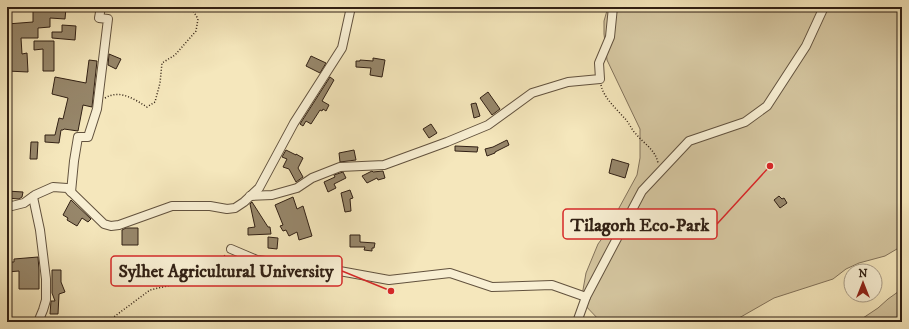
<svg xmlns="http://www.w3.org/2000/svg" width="909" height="329" viewBox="0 0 909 329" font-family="'IM FELL DW Pica',serif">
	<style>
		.green { fill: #d4c59f; stroke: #82725a }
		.building { fill: #97876b; stroke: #312014 }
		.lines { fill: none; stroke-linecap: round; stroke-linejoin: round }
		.street-casing { stroke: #62523e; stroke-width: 10 }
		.path { stroke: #312014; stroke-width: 1.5; stroke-dasharray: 1 2; stroke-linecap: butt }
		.street { stroke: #f8efd3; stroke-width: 8 }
		.leader { fill: none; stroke: #d62828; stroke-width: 1.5 }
		.callout-dot { fill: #d62828; stroke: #f8efd3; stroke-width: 1.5 }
		.callout { fill: #f8efd3; stroke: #d62828; stroke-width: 1.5 }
		.callout-label { font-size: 18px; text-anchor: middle; font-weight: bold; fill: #312014 }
	</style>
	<rect width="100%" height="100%" fill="#f5e7bc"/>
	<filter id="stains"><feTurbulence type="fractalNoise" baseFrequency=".005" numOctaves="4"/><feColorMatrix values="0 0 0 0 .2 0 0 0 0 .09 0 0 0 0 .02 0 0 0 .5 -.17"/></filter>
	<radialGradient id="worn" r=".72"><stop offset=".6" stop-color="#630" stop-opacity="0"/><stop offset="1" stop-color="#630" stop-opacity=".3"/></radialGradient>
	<g class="green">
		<polygon points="608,7 902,7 902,246 885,256 859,263 846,269 833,279 774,298 732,322 601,322 581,301 586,273 598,244 614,222 619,208 637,175 640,158 640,129 607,60 604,34 604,21"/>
		<polygon points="902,289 902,322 857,322 878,308 888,299"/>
	</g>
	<g class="building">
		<polygon points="33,7 66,8 65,19 50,18 50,27 38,28 38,38 21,38 22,54 27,53 28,72 7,71 7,58 10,58 9,45 7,45 7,24 33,22"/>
		<polygon points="62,25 76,26 75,40 52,38 52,32 62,32"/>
		<polygon points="34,41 54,41 54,71 43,71 43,49 34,50"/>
		<polygon points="109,54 121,59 116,69 108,65"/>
		<polygon points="311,56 326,63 320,73 306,66"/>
		<polygon points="373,58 385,60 382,77 370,75 371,68 356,67 356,61 360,61 360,60 373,61"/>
		<polygon points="89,60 97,61 92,107 83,105 78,131 64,129 63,130 61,130 59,143 45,142 45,135 55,135 59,118 63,119 68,98 52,94 55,77 86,83"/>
		<polygon points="330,77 334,80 322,101 329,105 326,111 323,109 322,111 320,110 311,124 306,121 303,126 300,124"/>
		<polygon points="488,92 500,109 492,115 480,98"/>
		<polygon points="476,103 480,116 474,118 471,104"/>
		<polygon points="431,124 437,133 429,138 423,129"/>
		<polygon points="507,140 509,145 495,152 495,153 487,156 485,149 493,147"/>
		<polygon points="31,142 38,142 37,159 30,159"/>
		<polygon points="455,146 478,147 477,152 455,151"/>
		<polygon points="286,150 296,155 296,154 303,158 298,168 303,177 296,182 289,169 283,167 287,159 282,157"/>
		<polygon points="354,150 356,160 340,162 339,153"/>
		<polygon points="612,159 629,164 625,178 609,173"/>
		<polygon points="372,171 373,172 383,171 385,178 378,180 377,178 367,183 362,176"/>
		<polygon points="343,172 346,178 334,184 336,188 328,192 324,182 335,177 334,175"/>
		<polygon points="350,190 353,198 350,199 351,211 345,212 341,193"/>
		<polygon points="7,191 23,192 22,197 19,199 7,198"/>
		<polygon points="779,196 782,199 784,198 787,203 780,208 774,200"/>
		<polygon points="293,197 297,209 303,206 312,236 299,240 297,232 289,236 286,230 283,231 280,226 283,225 275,205"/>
		<polygon points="71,200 91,219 88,222 82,218 77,226 67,220 68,218 63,215"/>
		<polygon points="252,202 268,227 270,227 271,234 248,235 248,228 255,227 250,204"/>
		<polygon points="126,228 138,228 138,245 122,245 122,230"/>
		<polygon points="350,235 360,235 360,242 375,243 374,248 372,248 372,251 364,250 365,247 350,247"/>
		<polygon points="268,237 278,238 277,249 268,248"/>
		<polygon points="38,257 39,270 39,289 19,289 19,271 7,272 7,262 14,262 14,259"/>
		<polygon points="52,270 61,270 61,282 65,292 59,294 58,314 50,314 51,301 55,301 52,293"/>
	</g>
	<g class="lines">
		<g class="street-casing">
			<g id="street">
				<polyline points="71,192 74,161 78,137 88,137 97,109 108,19 99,18 101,7"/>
				<polyline points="250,196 272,195 297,188 312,178 340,167 384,165 447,142 488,125 532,93 568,82 600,79 599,63 610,37 613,7"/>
				<polyline points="33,197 40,230 46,279 46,300 43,310 38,322"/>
				<polyline points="7,204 12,206 24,203 35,195 53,187 67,188 104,224 111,226 119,225 172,206 210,206 227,209 235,208 244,202 259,188 294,123 342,48 351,7"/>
				<polyline points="231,249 257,260 323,268 389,280 450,273 492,287 552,285 586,297"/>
				<polyline points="577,322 586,297 642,191 689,141 745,122 767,106 806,46 824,7"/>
			</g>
		</g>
		<g class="path">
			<path d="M601,85C604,99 618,110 627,121C630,125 632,130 636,134C644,144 655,149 658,163"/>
			<path d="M105,98C120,89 134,99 147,107L155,102L160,83L162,63L175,55L196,31L198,19L191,7"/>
			<polyline points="107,322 150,290 184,282 196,269 220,261 226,254"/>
		</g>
		<use href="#street" class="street"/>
	</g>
	<path class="leader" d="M770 166L717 224M391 291L342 271"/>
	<g class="callout-dot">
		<circle cx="770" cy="166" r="4"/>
		<circle cx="391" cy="291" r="4"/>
	</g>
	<g class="callout">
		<rect x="563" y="209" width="154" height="30" rx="4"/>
		<rect x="111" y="256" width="231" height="30" rx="4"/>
	</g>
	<g class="callout-label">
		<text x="640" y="231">Tilagorh Eco-Park</text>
		<text x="226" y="277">Sylhet Agricultural University</text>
	</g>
	<rect width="909" height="329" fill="none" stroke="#f5e7bc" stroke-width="24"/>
	<rect x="8" y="8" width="893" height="313" fill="none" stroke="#312014" stroke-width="2"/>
	<rect x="12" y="12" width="885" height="305" fill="none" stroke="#312014"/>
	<g transform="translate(863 283)"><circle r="19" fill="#f8efd3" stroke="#a89c87"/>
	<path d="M0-3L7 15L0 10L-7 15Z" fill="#8f2418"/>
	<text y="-6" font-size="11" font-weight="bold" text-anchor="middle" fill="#312014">N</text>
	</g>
	<rect width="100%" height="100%" filter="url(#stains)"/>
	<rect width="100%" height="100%" fill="url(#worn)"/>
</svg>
